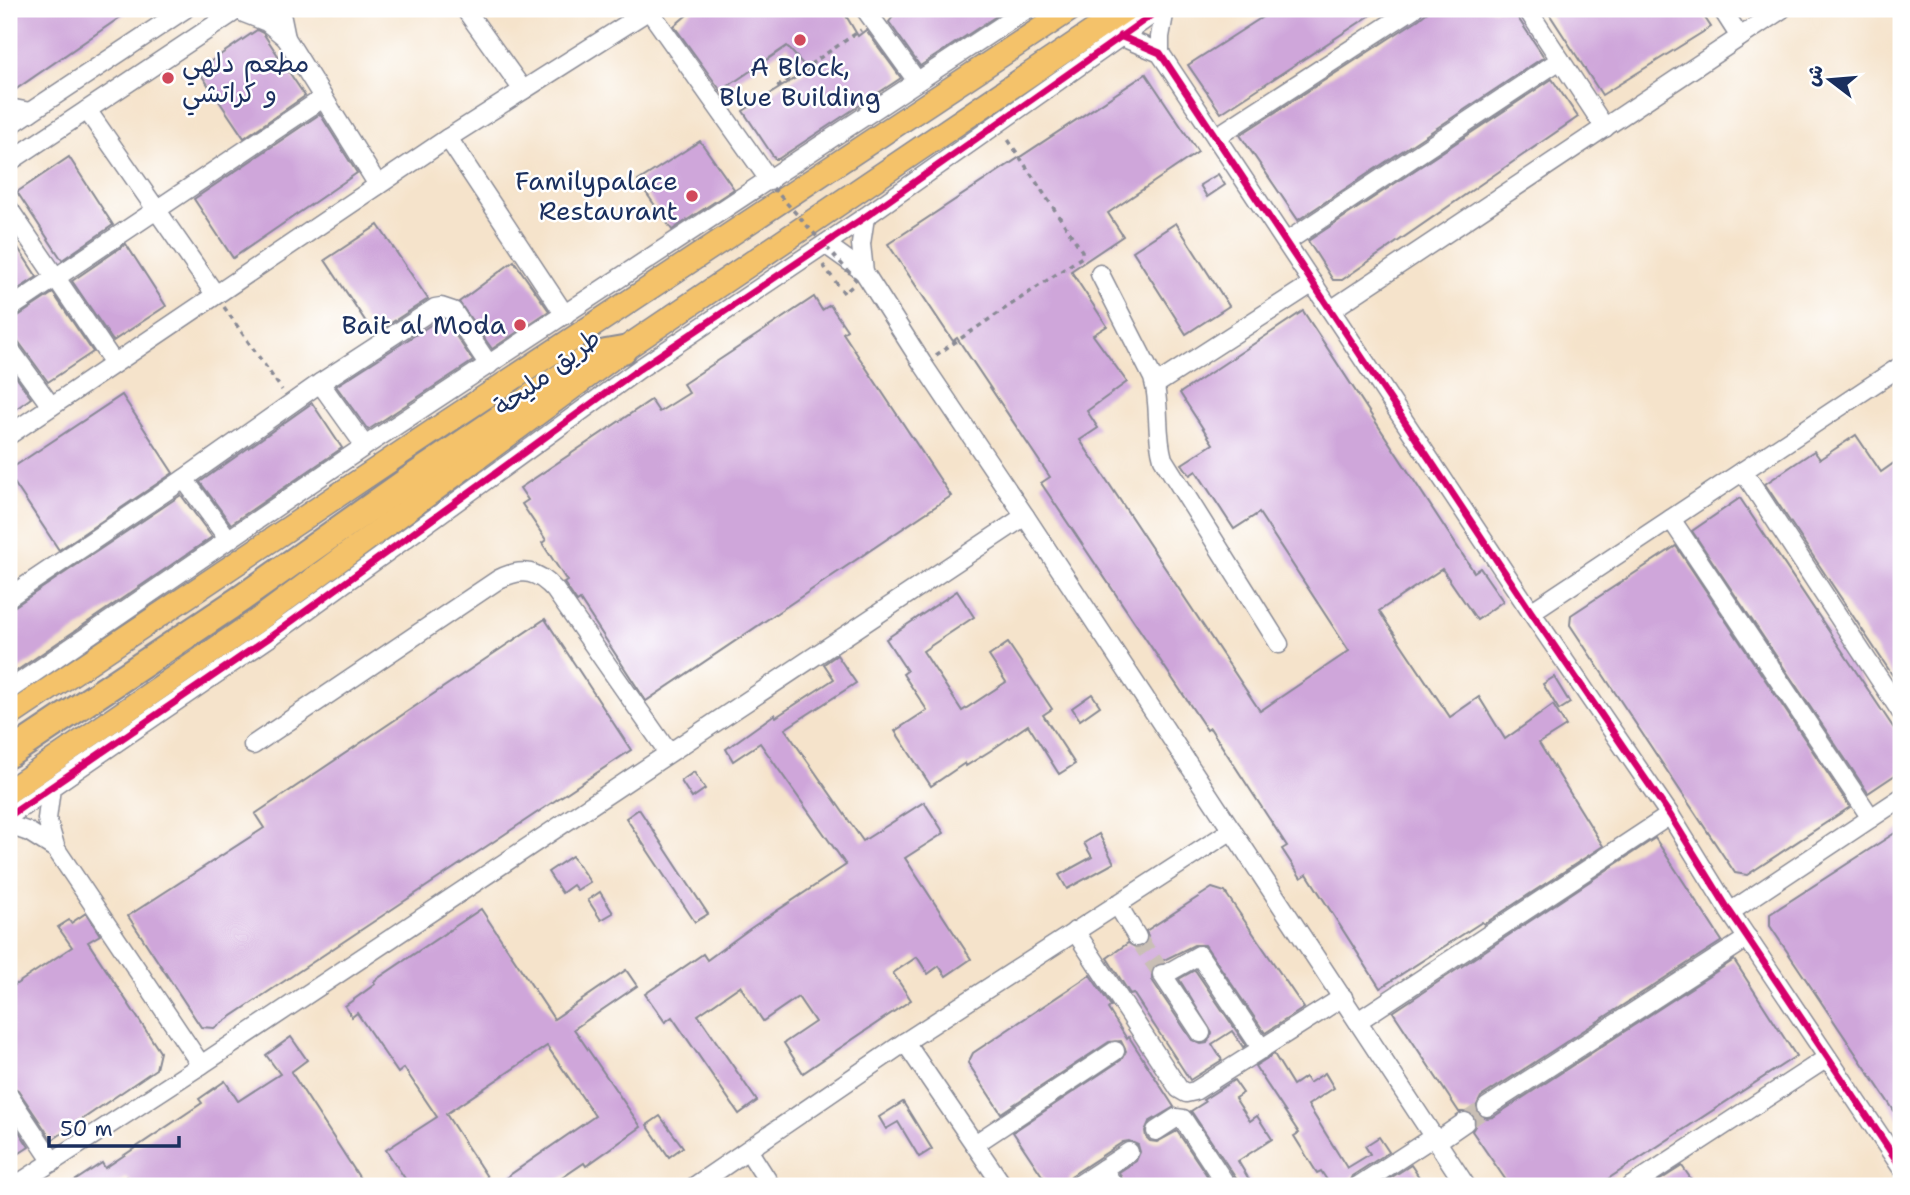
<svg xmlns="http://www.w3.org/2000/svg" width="1910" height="1195" viewBox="0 0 1910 1195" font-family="'Shantell Sans','Playpen Sans Arabic',sans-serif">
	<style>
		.building { fill: #cfa6da }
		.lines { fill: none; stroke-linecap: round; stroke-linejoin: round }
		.minor-tunnel { stroke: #c9bfb5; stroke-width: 18; stroke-dasharray: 18 9; stroke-linecap: butt }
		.minor-casing { stroke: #888994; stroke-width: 21 }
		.major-casing { stroke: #888994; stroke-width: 26 }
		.highway-casing { stroke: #888994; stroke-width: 30 }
		.path { stroke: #888994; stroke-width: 3.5; stroke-dasharray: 5 5; stroke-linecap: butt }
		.minor { stroke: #fff; stroke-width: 18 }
		.major { stroke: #f4c26a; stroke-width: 23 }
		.highway { stroke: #f4c26a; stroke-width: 26 }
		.path-bridge { stroke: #888994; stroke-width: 3.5; stroke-dasharray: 5 5; stroke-linecap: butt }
		.cycleway-casing { stroke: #fff; stroke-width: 11 }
		.cycleway { stroke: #d6006c; stroke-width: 7 }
		.poi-dot { fill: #d1495b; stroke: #fff; stroke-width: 2.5 }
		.labels { text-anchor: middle; stroke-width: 5; stroke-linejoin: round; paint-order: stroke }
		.poi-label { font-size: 26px; fill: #1b2f5e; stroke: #fff; text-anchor: end }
		.street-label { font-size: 26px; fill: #1b2f5e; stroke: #fff }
	</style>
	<rect width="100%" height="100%" fill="#fff"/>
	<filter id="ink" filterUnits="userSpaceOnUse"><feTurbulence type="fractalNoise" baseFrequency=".0143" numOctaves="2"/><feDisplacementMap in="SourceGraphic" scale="14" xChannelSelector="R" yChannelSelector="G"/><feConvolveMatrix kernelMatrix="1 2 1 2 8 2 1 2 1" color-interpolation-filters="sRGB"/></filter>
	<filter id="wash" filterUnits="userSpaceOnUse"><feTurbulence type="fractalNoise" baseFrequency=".00686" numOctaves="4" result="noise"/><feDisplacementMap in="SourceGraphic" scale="28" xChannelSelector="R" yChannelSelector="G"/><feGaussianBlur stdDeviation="1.57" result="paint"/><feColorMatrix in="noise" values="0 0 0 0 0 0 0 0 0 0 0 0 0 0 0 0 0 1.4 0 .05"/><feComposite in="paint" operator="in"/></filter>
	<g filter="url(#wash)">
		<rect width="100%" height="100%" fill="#f5e3cb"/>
		<g id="blocks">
			<g class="building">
				<polygon points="9,9 132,9 9,94"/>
				<polygon points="694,9 842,9 858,36 866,30 901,78 778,159 775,159 743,111 808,70 787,46 721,91 674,26"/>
				<polygon points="899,9 1007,9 920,66 889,22"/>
				<polygon points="1275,9 1380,9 1221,113 1188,65"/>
				<polygon points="1431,9 1512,9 1544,57 1298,220 1240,135 1419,19"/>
				<polygon points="1546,9 1699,9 1711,27 1602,95"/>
				<polygon points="257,30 263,33 305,96 244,138 198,70"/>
				<polygon points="1146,74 1198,152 1108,213 1123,236 1071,271 1107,326 1093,335 1127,382 1087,411 1098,428 1080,440 1260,711 1349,651 1259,513 1234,529 1196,471 1190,475 1182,464 1213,444 1180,393 1303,311 1474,572 1480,568 1503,601 1477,620 1442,569 1379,611 1450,717 1479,697 1505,739 1553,705 1566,726 1539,743 1603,846 1484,924 1482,922 1380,988 1307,874 1301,878 1282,849 1287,846 1210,728 1207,730 1041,483 1050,477 957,338 953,341 888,244"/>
				<polygon points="1552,79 1578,117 1342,280 1333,280 1308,241"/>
				<polygon points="320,114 357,173 233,258 194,199"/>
				<polygon points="700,141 734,189 672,230 638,181"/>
				<polygon points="69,157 113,225 62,260 17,192"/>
				<polygon points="1218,174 1225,185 1207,197 1200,185"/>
				<polygon points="1176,223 1229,306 1186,334 1133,251"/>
				<polygon points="378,225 428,299 374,334 325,260"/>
				<polygon points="9,234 37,277 9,295"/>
				<polygon points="126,244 166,306 113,341 72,281"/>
				<polygon points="514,261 549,311 492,349 459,302"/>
				<polygon points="53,293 93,352 48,382 18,341 9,337 9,320 15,318"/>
				<polygon points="814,297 822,310 830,305 847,330 843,333 951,496 646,701 580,600 577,602 564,583 567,581 542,543 546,540 522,504 528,500 520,488 651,400 659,412 689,393 683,384"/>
				<polygon points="440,319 446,321 473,361 368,430 336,386"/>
				<polygon points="9,367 31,398 9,414"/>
				<polygon points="122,395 173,473 59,550 9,475 9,470"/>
				<polygon points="312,403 342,448 231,524 200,482"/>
				<polygon points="1856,435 1881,472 1901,458 1901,688 1765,484 1814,451 1820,459"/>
				<polygon points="181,495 212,537 9,676 9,608 15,606"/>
				<polygon points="1740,498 1901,739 1901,771 1868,793 1692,531"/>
				<polygon points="1676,546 1850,807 1747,875 1735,873 1570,625 1571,615"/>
				<polygon points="957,591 974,617 923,651 962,711 1006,682 989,656 1008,643 1052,709 1043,715 1075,764 1059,774 1028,725 990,751 966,766 965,763 931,786 895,731 927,710 903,674 907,671 886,639"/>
				<polygon points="545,619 631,750 214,1028 201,1027 128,916 264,828 255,814"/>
				<polygon points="837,655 856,683 785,729 863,841 924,802 944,833 905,858 971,959 946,976 939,966 928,974 917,957 893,973 911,1000 803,1073 784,1043 815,1022 798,997 763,1021 740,986 698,1015 757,1101 739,1114 672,1017 665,1022 645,994 703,954 707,960 751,928 846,865 760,743 733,761 726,749 775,714 776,717 834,679 824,664"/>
				<polygon points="1554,677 1570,703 1559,710 1543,684"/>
				<polygon points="1092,694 1100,706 1080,720 1072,708"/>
				<polygon points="694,772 705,789 692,798 681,781"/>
				<polygon points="639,809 708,914 695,922 626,818"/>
				<polygon points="1901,829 1901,1121 1770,926 1770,914"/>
				<polygon points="1099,834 1114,863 1067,889 1059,875 1092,857 1084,843"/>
				<polygon points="1655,838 1722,941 1481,1097 1476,1107 1478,1114 1487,1118 1493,1117 1734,960 1796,1056 1597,1186 1510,1186 1472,1131 1475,1126 1475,1116 1469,1112 1459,1112 1393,1012"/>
				<polygon points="572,856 590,882 577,890 573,885 562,893 548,872"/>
				<polygon points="1212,888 1225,892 1304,1008 1265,1033 1205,945 1194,945 1156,964 1152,970 1152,980 1192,1040 1201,1044 1207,1043 1212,1033 1179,979 1195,970 1246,1045 1243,1047 1232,1031 1212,1044 1222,1060 1190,1080 1133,993 1130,994 1107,958 1128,943 1137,948 1143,946 1148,937 1146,931"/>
				<polygon points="600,892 613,913 601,920 588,900"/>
				<polygon points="481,909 554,1019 626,970 637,986 574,1029 641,1127 586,1166 584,1163 550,1186 494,1186 595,1116 547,1046 446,1114 493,1186 410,1186 386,1150 437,1117 404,1068 398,1073 357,1013 352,1017 345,1006 375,984 374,981"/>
				<polygon points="86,913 100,935 88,942 160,1052 156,1069 52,1140 18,1090 9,1085 9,989 72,947 58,927 69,920 71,923"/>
				<polygon points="1090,975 1111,1006 1108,1009 1127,1039 1129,1037 1174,1107 1149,1122 1145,1131 1146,1137 1150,1141 1157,1142 1177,1131 1214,1186 1125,1186 1119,1172 1136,1161 1140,1152 1138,1145 1129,1141 1123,1142 1071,1176 1066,1186 1049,1186 1013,1132 1121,1060 1126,1051 1121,1041 1109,1042 1001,1113 968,1063 973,1053"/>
				<polygon points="291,1037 307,1060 291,1072 361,1180 352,1186 133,1186 127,1177 112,1186 67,1186 102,1163 105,1168 202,1103 199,1099 225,1081 238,1101 280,1074 266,1055"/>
				<polygon points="1274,1054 1293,1085 1305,1077 1309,1083 1325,1073 1334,1088 1308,1105 1347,1168 1370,1154 1365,1146 1379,1137 1389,1152 1352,1176 1347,1186 1331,1186 1321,1171 1317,1173 1294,1136 1299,1133 1255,1066"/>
				<polygon points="1234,1080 1243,1093 1235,1098 1250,1121 1257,1116 1272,1139 1238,1161 1253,1186 1238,1186 1237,1180 1191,1111 1205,1102 1203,1100"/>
				<polygon points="903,1102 932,1149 919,1157 898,1122 886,1129 879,1117"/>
				<polygon points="9,1116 29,1147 9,1160"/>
				<polygon points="660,1116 683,1147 669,1157 647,1125"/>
				<polygon points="1411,1165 1425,1186 1378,1186"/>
				<polygon points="1682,1166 1696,1186 1651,1186"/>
			</g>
		</g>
	</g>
	<g filter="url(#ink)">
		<use href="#blocks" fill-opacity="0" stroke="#888994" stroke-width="2"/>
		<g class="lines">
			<g class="minor-tunnel">
				<polyline points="1137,937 1162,974"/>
				<polyline points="1465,1122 1487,1107"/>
			</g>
			<g class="minor-casing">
				<g id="minor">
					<polyline points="280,9 286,38 378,185"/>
					<polyline points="465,9 523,90"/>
					<polyline points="865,9 917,81"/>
					<polyline points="1527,9 1605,128"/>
					<polyline points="1722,9 1740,37"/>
					<polyline points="649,10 770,181"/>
					<polyline points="244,13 267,22 286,38"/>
					<polyline points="1120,36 1160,53 1531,612 1670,815 1730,912 1901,1167"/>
					<polyline points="1160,53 1160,37 1165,9"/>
					<polyline points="9,108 30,112"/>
					<polyline points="87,110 215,294"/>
					<polyline points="9,126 185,9"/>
					<polyline points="1216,137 1413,9"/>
					<polyline points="448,138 565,315"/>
					<polyline points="9,162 237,10"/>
					<polyline points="9,209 114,363"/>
					<polyline points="1286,242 1560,60"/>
					<polyline points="825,244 864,272 922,363 1025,516 1466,1186"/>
					<polyline points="864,272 861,244 865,217"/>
					<path d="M1100,274L1153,378C1161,404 1155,432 1163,459L1279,644"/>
					<polyline points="9,309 323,98"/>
					<polyline points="1331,310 1782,9"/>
					<polyline points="9,348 51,406"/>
					<polyline points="320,383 365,446"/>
					<polyline points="1155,385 1313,283"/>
					<polyline points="9,435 448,138 651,9"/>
					<polyline points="1743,471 1901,712"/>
					<polyline points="184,479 229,540"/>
					<polyline points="1671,519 1871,818"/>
					<polyline points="9,597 184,479 320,383 435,308 441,307 453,311 489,365"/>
					<polyline points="1531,612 1901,366"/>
					<polyline points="9,690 365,446 1027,9"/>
					<path d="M253,745L499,579C523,567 538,571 555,590L668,752"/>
					<polyline points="51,788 47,819 56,849 201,1065"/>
					<polyline points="9,816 270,637 639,369 865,217 1160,9"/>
					<polyline points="9,825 29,832 56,849"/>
					<polyline points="1117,904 1137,937"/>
					<polyline points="1730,912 1901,798"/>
					<polyline points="1075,931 1179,1089 1186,1093 1195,1091 1343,997"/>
					<polyline points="1162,974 1201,1033"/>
					<polyline points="1164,975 1199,955 1262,1049"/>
					<polyline points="1358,1021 1670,815"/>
					<polyline points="905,1042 1003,1186"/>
					<polyline points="9,1096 53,1162"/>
					<polyline points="1487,1107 1748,938"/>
					<polyline points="1156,1131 1176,1118 1183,1119 1227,1186"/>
					<polyline points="1436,1142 1465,1122"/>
					<polyline points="975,1144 1115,1051"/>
					<polyline points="748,1150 771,1186"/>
					<polyline points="1103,1169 1114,1186"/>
					<polyline points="15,1186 201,1065 1025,516"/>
					<polyline points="695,1186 905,1042 1232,830"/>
					<polyline points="1077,1186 1129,1152"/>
					<polyline points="1358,1186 1433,1137"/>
					<polyline points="1631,1186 1827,1058"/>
				</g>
			</g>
			<g class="major-casing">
				<g id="major">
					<polyline points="9,716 447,422 1071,9"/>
					<polyline points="9,791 258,620 623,350 1126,9"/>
				</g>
			</g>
			<g class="highway-casing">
				<polyline id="highway" points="9,754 242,598 406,482 586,360 606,353 623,350"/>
			</g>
			<g class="path">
				<polyline points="777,87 861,30"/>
				<polyline points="823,265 844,293 855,284"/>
				<polyline points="224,307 282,390"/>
				<polyline points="936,355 1082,257 1082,251 1007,138"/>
			</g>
			<use href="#minor" class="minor"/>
			<use href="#major" class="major"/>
			<use href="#highway" class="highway"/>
			<polyline class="path-bridge" points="773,188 858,282"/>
			<g class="cycleway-casing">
				<g id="cycleway">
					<polyline points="1120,36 1160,53 1531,612 1670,815 1730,912 1901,1167"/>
					<polyline points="9,816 270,637 639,369 865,217 1160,9"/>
				</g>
			</g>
			<use href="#cycleway" class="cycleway"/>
		</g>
	</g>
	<g class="poi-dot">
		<circle cx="800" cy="40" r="7"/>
		<circle cx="168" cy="78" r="7"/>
		<circle cx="692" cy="196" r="7"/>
		<circle cx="520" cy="325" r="7"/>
	</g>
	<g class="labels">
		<g class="poi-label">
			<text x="182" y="72" text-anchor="start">مطعم دلهي<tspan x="182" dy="30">و كراتشي</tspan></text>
			<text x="800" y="76" text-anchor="middle">A Block,<tspan x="800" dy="30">Blue Building</tspan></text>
			<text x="678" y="190">Familypalace<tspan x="678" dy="30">Restaurant</tspan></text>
			<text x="506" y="334">Bait al Moda</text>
		</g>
		<g class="street-label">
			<text transform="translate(547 372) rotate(-37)" y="9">طريق مليحة</text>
		</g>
	</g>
	<rect width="1910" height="1195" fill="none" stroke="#fff" stroke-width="35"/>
	<g transform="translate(1830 80) rotate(286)" stroke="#ffffff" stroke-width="5" paint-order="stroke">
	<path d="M0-5L12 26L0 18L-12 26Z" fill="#1b2f5e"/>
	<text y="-10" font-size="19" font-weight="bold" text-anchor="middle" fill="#1b2f5e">ش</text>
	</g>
	<path d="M49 1136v10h130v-10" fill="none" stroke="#1b2f5e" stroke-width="3.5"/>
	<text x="60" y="1136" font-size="21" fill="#1b2f5e" stroke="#ffffff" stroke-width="5" paint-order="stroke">50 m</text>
</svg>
